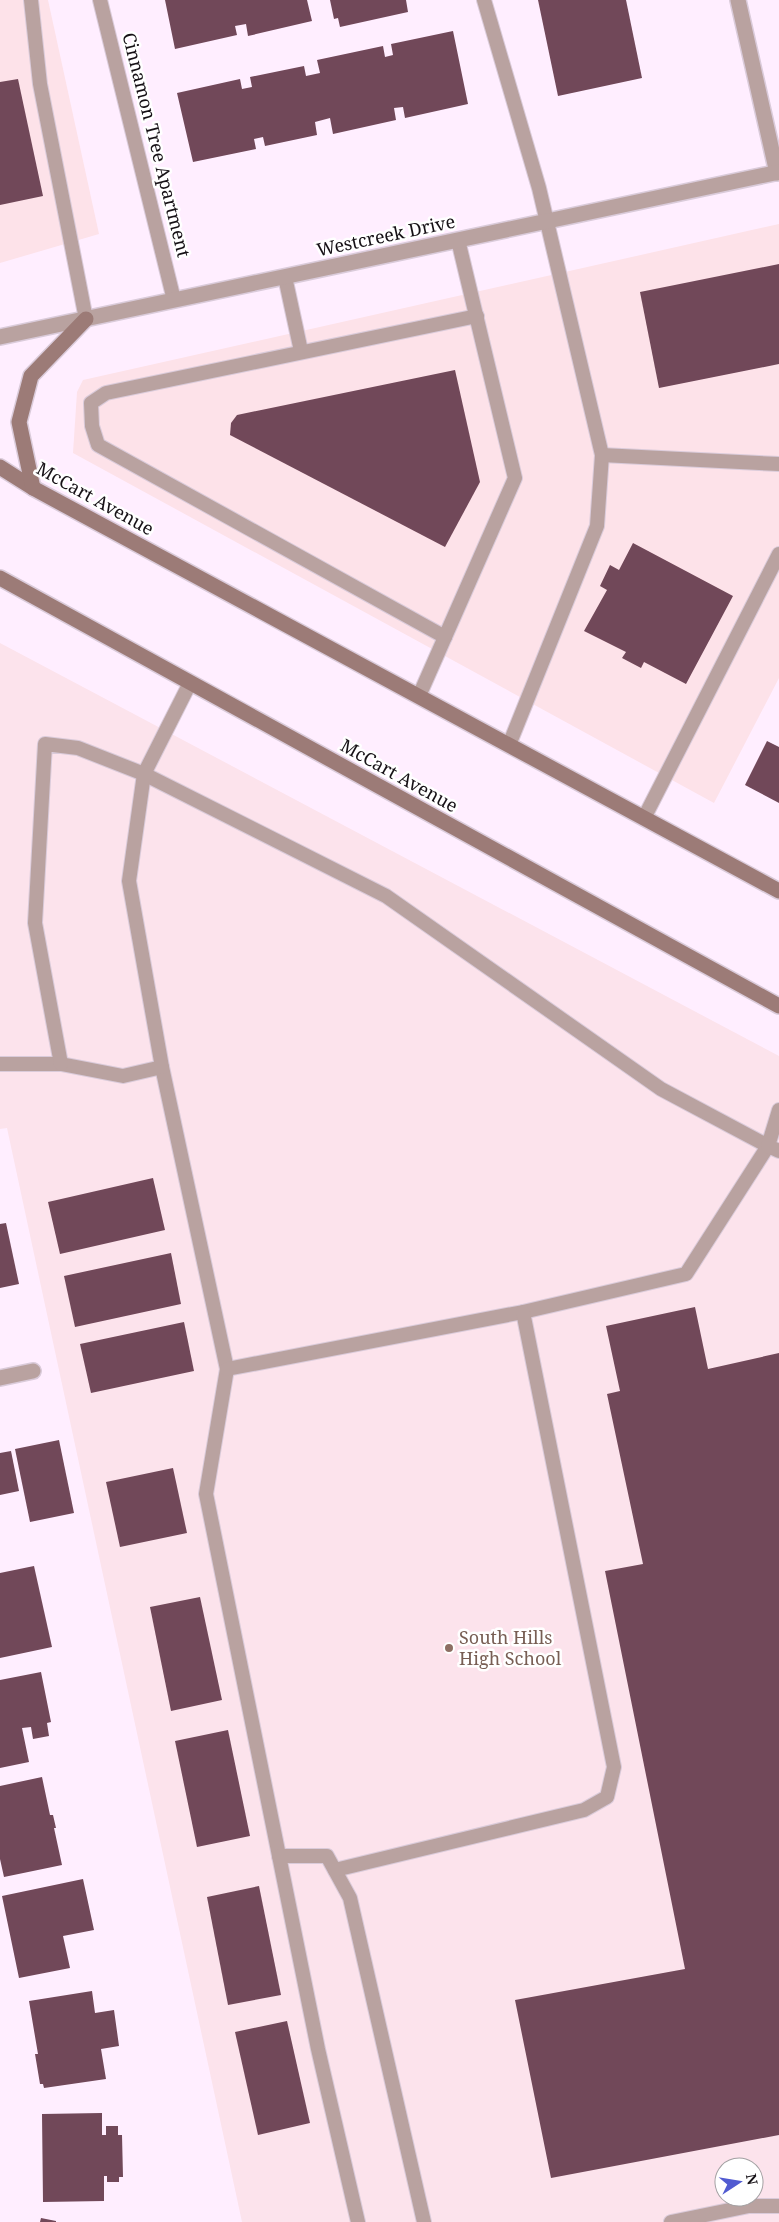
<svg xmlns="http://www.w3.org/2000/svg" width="779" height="2222" viewBox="0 0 779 2222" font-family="'Noto Serif',serif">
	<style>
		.commercial { fill: #fde2e9 }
		.education { fill: #fce3ec; fill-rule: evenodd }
		.building { fill: #714859 }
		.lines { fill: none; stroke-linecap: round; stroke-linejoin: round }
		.service-casing { stroke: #dacbda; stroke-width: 16 }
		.minor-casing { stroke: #dacbda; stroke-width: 18 }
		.tertiary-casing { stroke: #dacbda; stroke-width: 18 }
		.secondary-casing { stroke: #dacbda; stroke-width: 18 }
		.service { stroke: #b9a2a0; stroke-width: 14 }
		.minor { stroke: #b9a2a0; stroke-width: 15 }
		.tertiary { stroke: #b9a2a0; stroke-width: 15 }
		.secondary { stroke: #9c7b77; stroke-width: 15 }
		.education-dot { fill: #8d6e63; stroke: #fff; stroke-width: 2 }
		.labels { text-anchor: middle; stroke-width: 5; stroke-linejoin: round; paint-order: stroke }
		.street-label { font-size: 18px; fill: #161116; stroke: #fff }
		.education-label { font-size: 18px; fill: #785e54; stroke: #fff; text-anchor: start }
	</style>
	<rect width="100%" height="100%" fill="#fef"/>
	<g class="commercial">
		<polygon points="0,0 48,0 99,234 0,263"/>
		<polygon points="779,224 779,678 714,803 73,453 77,392 83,380"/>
	</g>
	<path class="education" d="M0,643L779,1056V2222H242L7,1128L0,1129ZM724,2167H754V2197H724Z"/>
	<g class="building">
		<polygon points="165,0 307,0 312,21 248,36 246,24 235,26 237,35 175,49"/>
		<polygon points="330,0 406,0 408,12 340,27 338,18 334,19"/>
		<polygon points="538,0 626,0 642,78 558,96"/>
		<polygon points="453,31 468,104 405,118 403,107 394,108 396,120 333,134 330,118 315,122 317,135 265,146 263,137 254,139 256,149 193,162 177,93 240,79 242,89 252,87 250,77 304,66 306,76 320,73 317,60 383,46 385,57 393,55 391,44"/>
		<polygon points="18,79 43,196 0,205 0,82"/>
		<polygon points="779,264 779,364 659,388 640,292"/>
		<polygon points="455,370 480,482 445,547 230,435 231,423 237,415"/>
		<polygon points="633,543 733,596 686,684 644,662 641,668 622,658 626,652 584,631 607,590 600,586 610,565 619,570"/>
		<polygon points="767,741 779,747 779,803 745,785"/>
		<polygon points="153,1178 165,1230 60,1254 48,1202"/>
		<polygon points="6,1223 19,1284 0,1288 0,1224"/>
		<polygon points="171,1253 181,1304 75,1327 64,1276"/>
		<polygon points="695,1307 708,1369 779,1353 779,2135 551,2178 515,2000 685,1969 605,1571 643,1564 607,1394 620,1391 606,1326"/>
		<polygon points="184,1322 194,1371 91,1393 80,1344"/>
		<polygon points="59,1440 74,1513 30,1522 15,1449"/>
		<polygon points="11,1451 19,1491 0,1495 0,1453"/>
		<polygon points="173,1468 187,1533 120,1547 106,1482"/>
		<polygon points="34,1566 52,1647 0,1658 0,1573"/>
		<polygon points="200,1597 222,1700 171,1711 150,1607"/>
		<polygon points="41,1672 51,1722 47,1723 49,1736 33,1739 31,1727 22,1728 29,1762 0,1768 0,1680"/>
		<polygon points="228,1730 250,1836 197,1847 175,1741"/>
		<polygon points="42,1777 50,1815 53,1815 56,1828 54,1828 62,1865 4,1877 0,1859 0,1786"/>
		<polygon points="83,1879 94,1930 63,1936 70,1968 19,1978 2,1896"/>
		<polygon points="259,1886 281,1995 228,2005 207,1897"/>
		<polygon points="92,1991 95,2013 114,2010 119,2046 101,2049 106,2079 44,2088 43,2084 40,2084 35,2054 38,2054 29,2001"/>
		<polygon points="287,2021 310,2123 258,2135 235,2032"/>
		<polygon points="102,2113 102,2135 106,2135 106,2126 118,2126 118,2135 122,2135 123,2177 119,2177 119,2182 107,2182 107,2176 104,2176 104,2201 43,2202 42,2114"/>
		<polygon points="41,2218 56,2221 56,2222 40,2222"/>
	</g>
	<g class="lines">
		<g class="service-casing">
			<g id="service">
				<polyline points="31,0 40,84 86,319"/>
				<polyline points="100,0 174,300"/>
				<polyline points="484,0 539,188 602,455 597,526 509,745"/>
				<polyline points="285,277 301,351"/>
				<polyline points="602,455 779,464"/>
				<polyline points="445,637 98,445 92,426 91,403 106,393 477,316"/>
				<polyline points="419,696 515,478 458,240"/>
				<polyline points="644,818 779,554"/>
				<polyline points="0,1064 61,1064 123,1076 162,1067 227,1369 206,1494 318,2049 358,2222"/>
				<polyline points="61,1064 35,923 45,744 78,748 144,774 386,896 661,1089 768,1146 686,1274 523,1312 227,1369"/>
				<polyline points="162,1067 129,881 144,774 190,683"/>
				<polyline points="779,1110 768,1146 779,1151"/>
				<polyline points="279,1856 327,1856 350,1898 424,2222"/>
				<polyline points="335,1870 584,1810 607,1797 614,1767 523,1312"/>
				<polyline points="671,2222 749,2206 779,2206"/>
			</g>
		</g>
		<g class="minor-casing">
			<g id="minor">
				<polyline points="738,0 777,173"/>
				<polyline points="0,1378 33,1371"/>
			</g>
		</g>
		<g class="tertiary-casing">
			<polyline id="tertiary" points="0,337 779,172"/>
		</g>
		<g class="secondary-casing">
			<g id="secondary">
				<polyline points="0,467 33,488 779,891"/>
				<polyline points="33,488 19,422 31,376 86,319"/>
				<polyline points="0,578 779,1006"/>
			</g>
		</g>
		<use href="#service" class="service"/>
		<use href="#minor" class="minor"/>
		<use href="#tertiary" class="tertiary"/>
		<use href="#secondary" class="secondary"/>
	</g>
	<circle class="education-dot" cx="449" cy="1648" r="5"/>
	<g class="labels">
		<g class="street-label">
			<text transform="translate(156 145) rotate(76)" y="6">Cinnamon Tree Apartment</text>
			<text transform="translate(386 236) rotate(-12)" y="6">Westcreek Drive</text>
			<text transform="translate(95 499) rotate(29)" y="6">McCart Avenue</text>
			<text transform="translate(399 776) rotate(29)" y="6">McCart Avenue</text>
		</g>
		<g class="education-label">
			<text x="459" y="1644">South Hills<tspan x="459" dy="21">High School</tspan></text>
		</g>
	</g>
	<g transform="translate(739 2182) rotate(78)"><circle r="24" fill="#ffffff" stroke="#a2a0a2"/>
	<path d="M0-4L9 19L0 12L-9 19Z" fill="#515bd1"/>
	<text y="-8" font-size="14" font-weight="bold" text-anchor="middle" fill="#161116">N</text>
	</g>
</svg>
